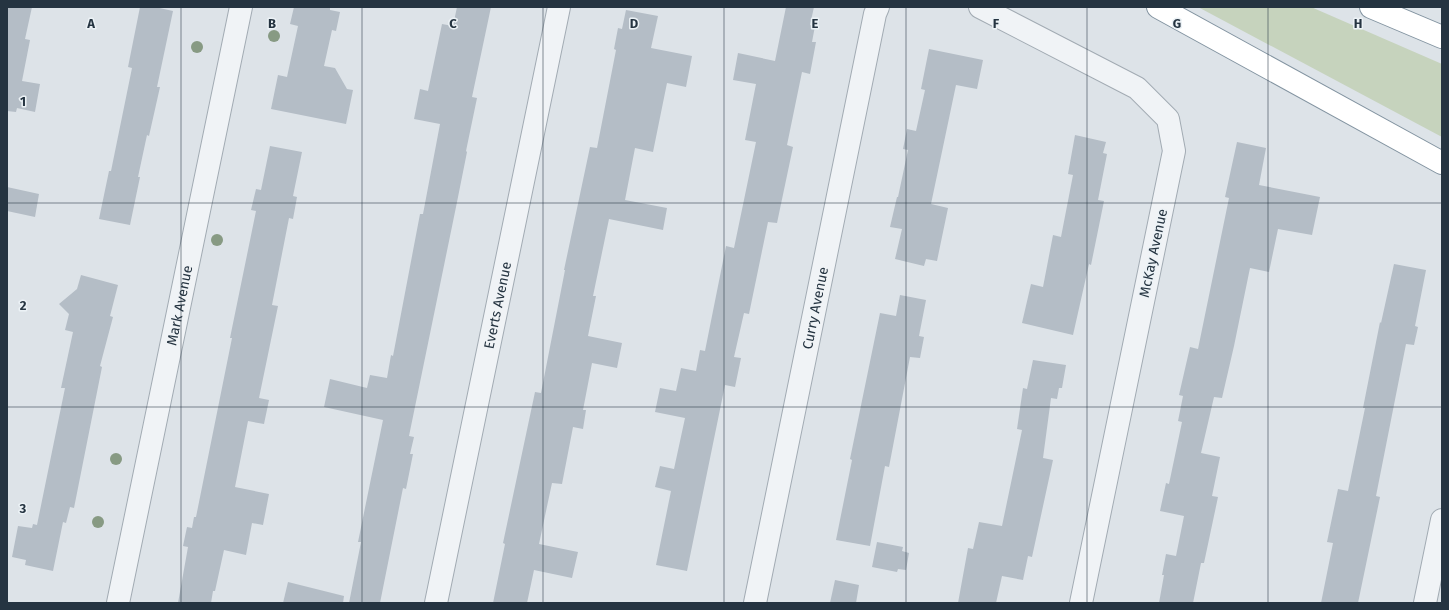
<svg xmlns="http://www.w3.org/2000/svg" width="1449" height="610" viewBox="0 0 1449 610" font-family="'Fira Sans',sans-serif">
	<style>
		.green { fill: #c6d3bd }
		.building { fill: #b4bdc6 }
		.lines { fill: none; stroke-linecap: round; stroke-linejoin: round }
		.minor-casing { stroke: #a2abb3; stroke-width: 24 }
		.highway-casing { stroke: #8394a1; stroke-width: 24 }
		.minor { stroke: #f0f3f6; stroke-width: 22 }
		.highway { stroke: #fff; stroke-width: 22 }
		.tree { fill: #879a83 }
		.grid { fill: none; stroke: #253441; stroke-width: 1; stroke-opacity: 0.55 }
		.labels { text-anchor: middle; stroke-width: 3; stroke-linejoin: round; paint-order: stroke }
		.street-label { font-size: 14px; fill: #253441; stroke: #ecf2f6 }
		.grid-label { font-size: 13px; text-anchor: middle; font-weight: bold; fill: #253441; stroke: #ecf2f6; stroke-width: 3; stroke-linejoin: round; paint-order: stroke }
	</style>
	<rect width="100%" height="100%" fill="#dde3e8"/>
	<polygon class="green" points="1198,7 1311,7 1442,64 1442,137"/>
	<g class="building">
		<polygon points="7,7 32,7 25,39 30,40 22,81 40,84 35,112 17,108 16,112 7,111"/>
		<polygon points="140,7 155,7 173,11 157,87 160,87 149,136 147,135 138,177 140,177 130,225 99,219 109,171 111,171 132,68 128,67"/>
		<polygon points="294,7 330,7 330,10 340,12 336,31 332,30 324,66 335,68 347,89 353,90 346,124 271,109 278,75 287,77 298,26 290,24"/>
		<polygon points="457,7 491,7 472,97 477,98 466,151 467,152 456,207 409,436 414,437 410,454 413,454 406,489 403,488 380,603 349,603 361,542 358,542 383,420 324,407 330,379 367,388 370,375 387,378 391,355 393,356 420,214 423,214 440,124 414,119 420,89 428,91 442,24 453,26"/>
		<polygon points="786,7 814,7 810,25 815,26 812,42 816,42 810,74 802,72 787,145 793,147 777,223 768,222 749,314 744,313 734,357 741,358 735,387 725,385 687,571 656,565 671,491 655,487 660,466 674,469 685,418 655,412 660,388 676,391 681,368 696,371 700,350 705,351 726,246 734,248 756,142 745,140 756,84 733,80 738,53 775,61"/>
		<polygon points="626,10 658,16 651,48 692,56 686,87 667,83 653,152 635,148 625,200 667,208 663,230 609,219 593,296 596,296 588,336 622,343 617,368 592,363 583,410 586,410 583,429 573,427 562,484 552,483 539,544 578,552 572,578 534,570 527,603 493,603 505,544 503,543 535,392 541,393 565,270 564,270 590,147 597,148 616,50 614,49 618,28 622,29"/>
		<polygon points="929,49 983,60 977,89 956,85 931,204 948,208 937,261 926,259 924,266 895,259 902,229 890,227 897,197 898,197 908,150 903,149 907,129 916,131 925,90 921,89"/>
		<polygon points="1075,135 1106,142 1103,153 1107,154 1098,200 1104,201 1091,265 1089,264 1073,335 1022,323 1031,284 1043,287 1053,235 1061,237 1073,175 1068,174"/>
		<polygon points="1237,142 1266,148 1259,185 1320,197 1312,235 1278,229 1269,272 1250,268 1234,346 1222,398 1214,397 1201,453 1220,457 1212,496 1218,497 1204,563 1201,563 1193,603 1159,603 1164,575 1162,575 1166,554 1176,556 1184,516 1160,511 1166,483 1169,484 1182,422 1178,421 1183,396 1179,395 1190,347 1198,349 1229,198 1225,197"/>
		<polygon points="270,146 302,152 293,196 297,197 293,219 289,218 272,305 278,306 259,398 269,400 264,424 248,421 235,487 269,494 263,525 252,523 246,555 224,550 215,591 213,591 211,603 178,603 188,547 183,546 187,527 192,528 194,517 196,517 232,338 230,338 256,211 251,210 256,189 261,190"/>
		<polygon points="7,187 39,194 35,217 7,211"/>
		<polygon points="1394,264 1426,270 1415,326 1418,327 1414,345 1406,344 1376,496 1380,497 1358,603 1321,603 1333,543 1327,542 1338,489 1348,491 1365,408 1363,408 1380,322 1381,323"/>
		<polygon points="81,275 118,285 110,316 113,317 100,366 102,367 74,508 70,507 66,523 63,522 53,571 25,565 26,560 12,557 18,526 32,528 33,524 37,525 65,388 61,388 73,332 65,330 69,314 59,304 77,289"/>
		<polygon points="900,295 926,300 919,336 924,337 920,358 910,357 889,467 885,466 870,546 836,540 852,460 850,459 880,313 896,316"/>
		<polygon points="1033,360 1066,365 1062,388 1059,388 1057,399 1051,398 1043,458 1053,460 1032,557 1028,556 1023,580 1002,576 996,603 958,603 968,548 973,549 979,522 1002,526 1022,430 1017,429 1023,388 1027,389"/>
		<polygon points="877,542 903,547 902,551 909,553 906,570 898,569 897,572 872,567"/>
		<polygon points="835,580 859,585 856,603 830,603"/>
		<polygon points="288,582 344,596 343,603 283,603"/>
	</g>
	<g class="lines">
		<g class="minor-casing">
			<g id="minor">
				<polyline points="980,7 1137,88 1168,119 1174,151 1081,603"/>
				<path id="s1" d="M118,603L241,7"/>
				<path id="s2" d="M436,603L559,7"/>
				<path id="s3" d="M755,603L875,14L878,7"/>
				<polyline points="1425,603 1442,520"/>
			</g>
		</g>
		<g class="highway-casing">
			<g id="highway">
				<polyline points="1158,7 1442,163"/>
				<polyline points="1371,7 1442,37"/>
			</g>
		</g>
		<use href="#minor" class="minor"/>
		<use href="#highway" class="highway"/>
	</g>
	<g class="tree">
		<circle cx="274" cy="36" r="6"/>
		<circle cx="197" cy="47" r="6"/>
		<circle cx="217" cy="240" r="6"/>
		<circle cx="116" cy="459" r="6"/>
		<circle cx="98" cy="522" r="6"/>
	</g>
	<path class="grid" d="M181,7V603M362,7V603M543,7V603M724,7V603M906,7V603M1087,7V603M1268,7V603M7,203H1442M7,407H1442"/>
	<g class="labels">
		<g class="street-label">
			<text transform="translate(1153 253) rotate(-78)" y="5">McKay Avenue</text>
			<text dy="5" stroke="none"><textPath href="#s1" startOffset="304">Mark Avenue</textPath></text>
			<text dy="5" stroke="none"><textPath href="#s2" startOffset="304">Everts Avenue</textPath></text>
			<text dy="5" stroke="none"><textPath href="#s3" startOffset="301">Curry Avenue</textPath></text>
		</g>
	</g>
	<g class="grid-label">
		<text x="91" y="28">A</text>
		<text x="272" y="28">B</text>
		<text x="453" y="28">C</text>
		<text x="634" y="28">D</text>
		<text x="815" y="28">E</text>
		<text x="996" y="28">F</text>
		<text x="1177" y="28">G</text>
		<text x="1358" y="28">H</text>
		<text x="23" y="106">1</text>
		<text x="23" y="310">2</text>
		<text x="23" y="513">3</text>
	</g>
	<rect width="1449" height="610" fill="none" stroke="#253441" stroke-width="16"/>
</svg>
